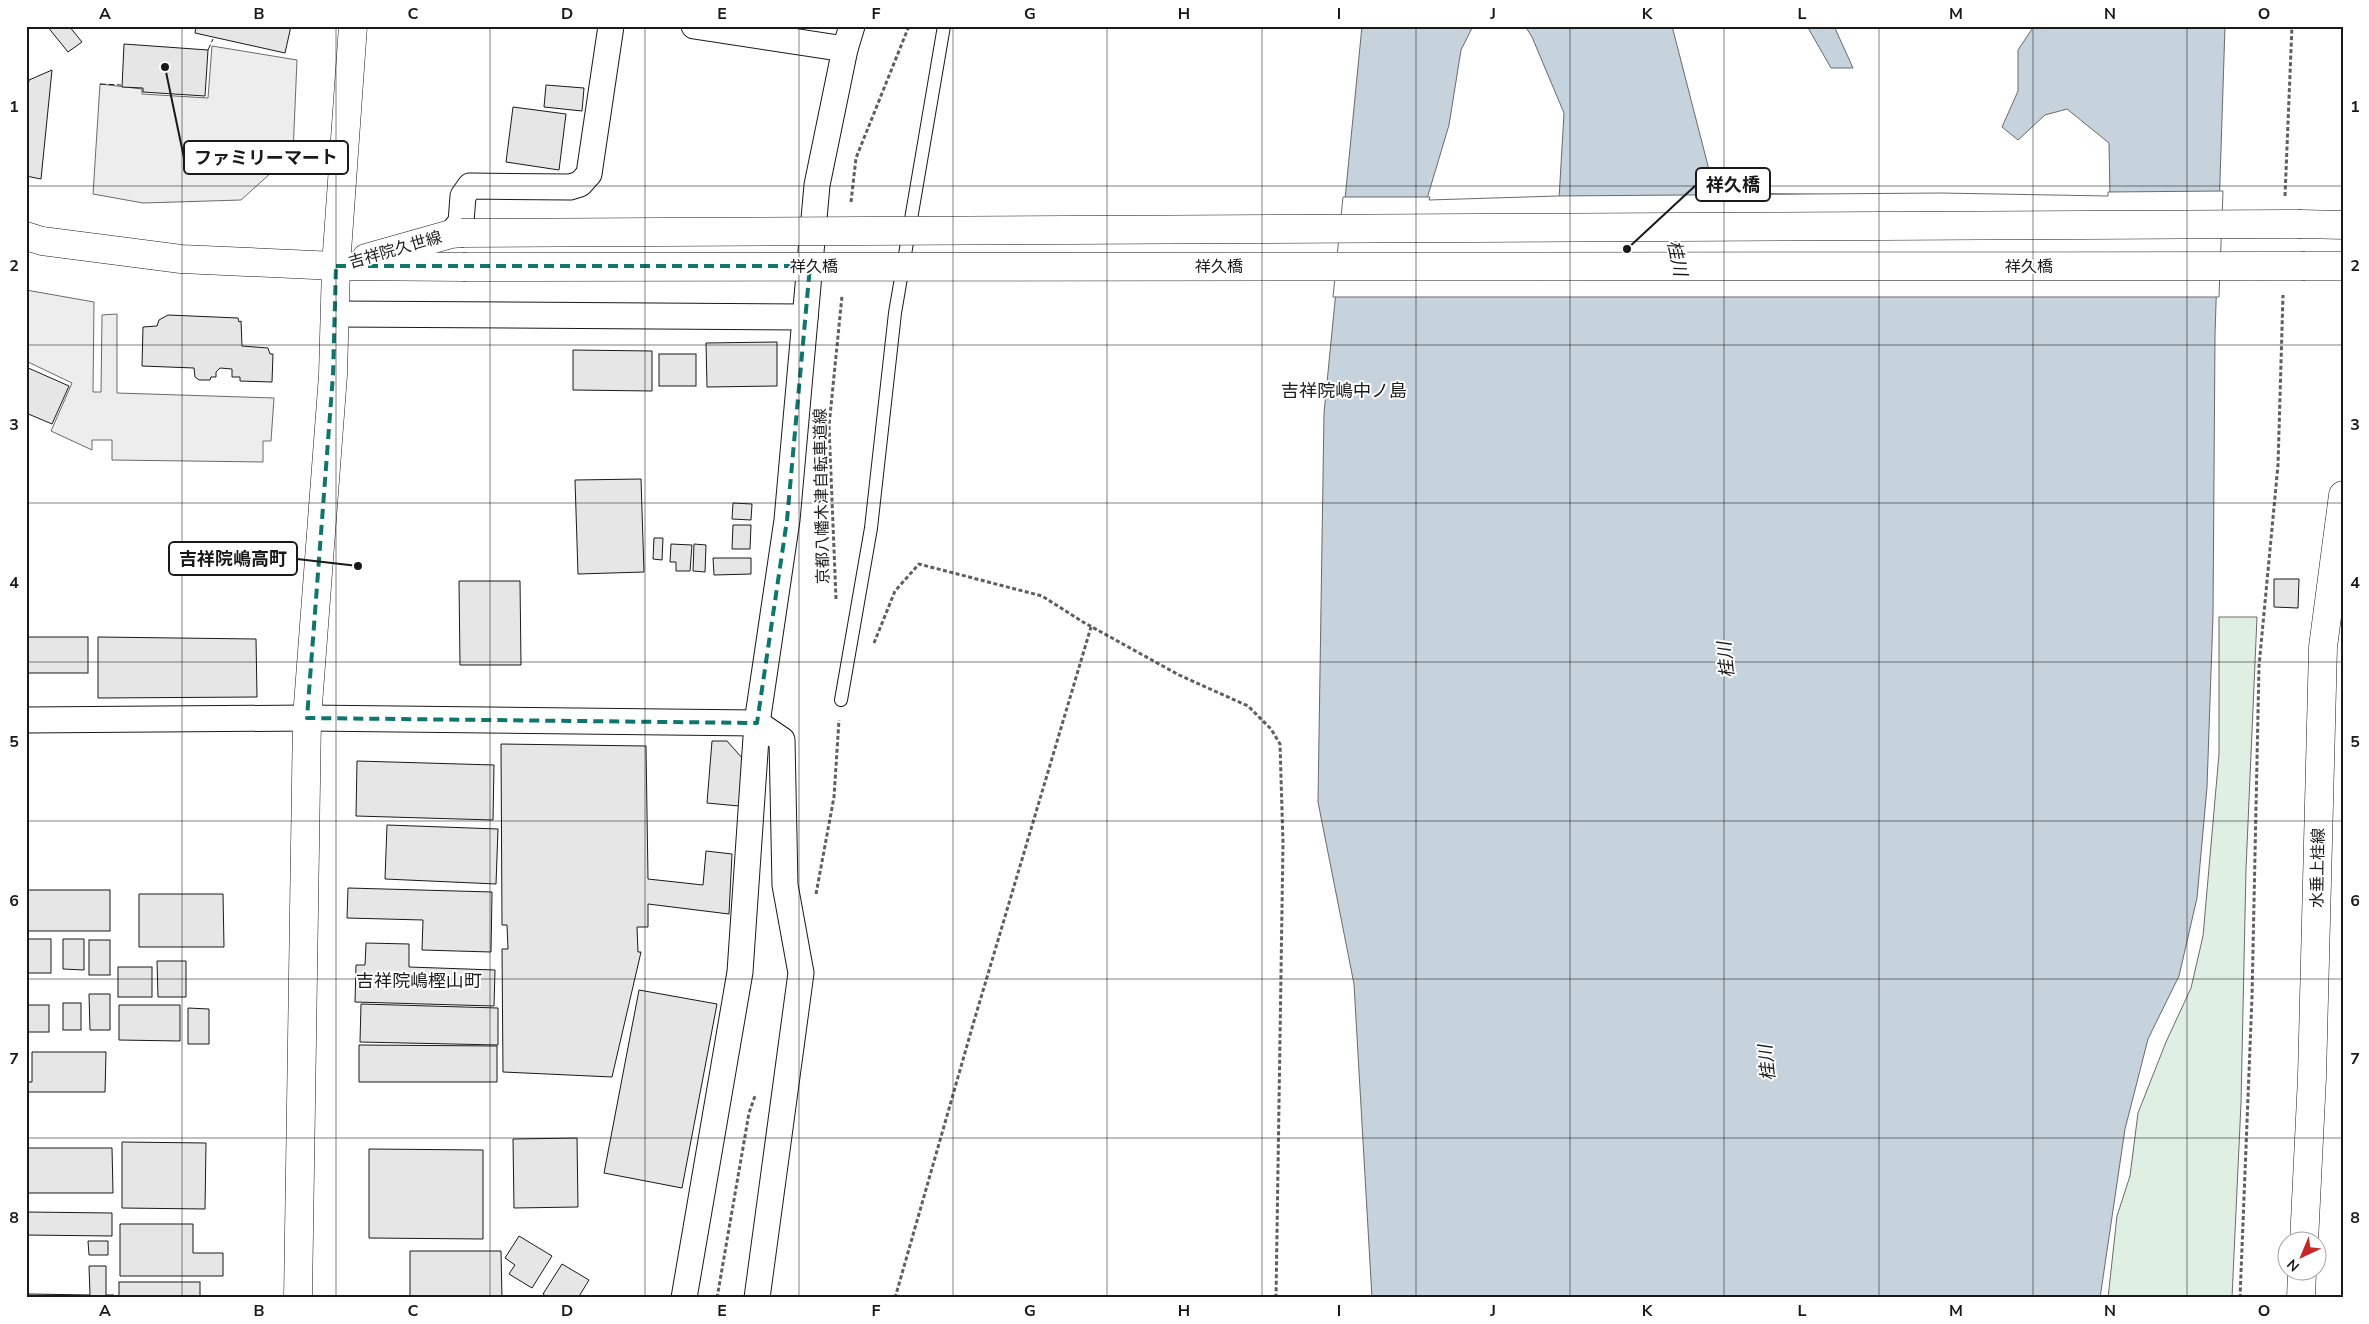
<svg xmlns="http://www.w3.org/2000/svg" width="2369" height="1324" viewBox="0 0 2369 1324" font-family="'Nunito Sans','Noto Sans JP',sans-serif">
	<style>
		.green { fill: #e0efe3; stroke: #6a6a6a }
		.parking { fill: #ededed; stroke: #6a6a6a }
		.water { fill: #c6d2dc; stroke: #6a6a6a }
		.pier { fill: #fff; stroke: #6a6a6a }
		.building { fill: #e6e6e6; stroke: #1a1a1a }
		.lines { fill: none; stroke-linecap: round; stroke-linejoin: round }
		.service-casing { stroke: #1a1a1a; stroke-width: 14 }
		.minor-casing { stroke: #1a1a1a; stroke-width: 27 }
		.tertiary-casing { stroke: #1a1a1a; stroke-width: 29 }
		.secondary-casing { stroke: #1a1a1a; stroke-width: 29 }
		.path { stroke: #5f5f5f; stroke-width: 3; stroke-dasharray: 4 2.5; stroke-linecap: butt }
		.service { stroke: #fff; stroke-width: 12 }
		.minor { stroke: #fff; stroke-width: 25 }
		.tertiary { stroke: #fff; stroke-width: 28 }
		.secondary { stroke: #fff; stroke-width: 28 }
		.tertiary-bridge-casing { stroke: #1a1a1a; stroke-width: 29; stroke-linecap: butt }
		.tertiary-bridge { stroke: #fff; stroke-width: 28 }
		.fence { stroke: #1a1a1a; stroke-width: 1; stroke-dasharray: 6 2.5; stroke-linecap: butt }
		.marked { fill: none; stroke: #0f766e; stroke-width: 4; stroke-dasharray: 10 6; stroke-linejoin: round }
		.grid { fill: none; stroke: #1a1a1a; stroke-width: 1; stroke-opacity: 0.55 }
		.labels { text-anchor: middle; stroke-width: 4; stroke-linejoin: round; paint-order: stroke }
		.street-label { font-size: 16px; fill: #1a1a1a; stroke: #fff }
		.water-label { font-size: 18px; font-style: italic; fill: #1a1a1a; stroke: #fff }
		.neighbourhood-label { font-size: 18px; fill: #1a1a1a; stroke: #fff }
		.leader { fill: none; stroke: #1a1a1a; stroke-width: 2 }
		.callout-dot { fill: #1a1a1a; stroke: #fff; stroke-width: 2 }
		.callout { fill: #fff; stroke: #1a1a1a; stroke-width: 2 }
		.callout-label { font-size: 18px; text-anchor: middle; font-weight: bold; fill: #1a1a1a }
		.neatline { fill: none; stroke: #1a1a1a; stroke-width: 2 }
		.grid-label { font-size: 16px; text-anchor: middle; font-weight: bold; fill: #1a1a1a }
	</style>
	<rect width="100%" height="100%" fill="#fff"/>
	<polygon class="green" points="2219,617 2257,617 2246,869 2241,1103 2232,1298 2108,1298 2117,1216 2130,1176 2138,1113 2166,1042 2191,988 2203,936 2219,754"/>
	<g class="parking">
		<polygon points="212,46 297,60 293,153 241,200 143,203 93,194 100,84 142,89 142,94 208,98"/>
		<polygon points="26,290 94,302 93,392 101,392 102,315 117,314 117,393 274,398 271,441 263,441 263,462 112,460 112,440 92,440 92,450 51,431 72,383 26,361"/>
	</g>
	<g class="water">
		<polygon points="1362,26 1473,26 1461,50 1449,125 1426,202 1559,199 1564,113 1532,37 1525,26 1672,26 1715,193 2110,198 2109,143 2067,109 2045,115 2018,140 2002,127 2018,91 2018,50 2034,26 2225,26 2215,335 2213,615 2207,787 2197,898 2179,976 2148,1039 2125,1129 2100,1298 1372,1298 1354,984 1318,802 1324,413"/>
		<polygon points="1807,26 1834,26 1853,68 1831,68"/>
	</g>
	<polygon class="pier" points="2223,191 2219,297 1333,297 1343,197 1430,197 1429,200 1557,196 1940,193 2108,196 2108,192"/>
	<g class="building">
		<polygon points="47,26 69,26 82,42 68,52"/>
		<polygon points="196,26 291,26 285,53 195,33"/>
		<polygon points="124,44 208,50 205,96 143,92 143,88 122,87"/>
		<polygon points="52,70 41,179 26,176 26,99 29,80"/>
		<polygon points="546,85 584,88 582,111 544,107"/>
		<polygon points="513,107 566,114 559,170 506,162"/>
		<polygon points="168,315 238,318 239,322 241,321 242,346 268,348 270,354 273,354 272,382 240,381 240,377 232,377 232,369 220,368 216,372 216,377 211,377 210,380 199,380 195,377 194,368 142,366 143,327 157,326 159,320"/>
		<polygon points="777,342 777,386 707,387 706,343"/>
		<polygon points="573,350 652,351 652,391 573,390"/>
		<rect x="659" y="354" width="37" height="32"/>
		<polygon points="26,367 69,386 52,424 26,413"/>
		<polygon points="641,479 644,572 578,574 575,480"/>
		<polygon points="733,503 752,504 751,520 732,519"/>
		<polygon points="733,525 751,525 750,549 732,549"/>
		<polygon points="654,538 663,538 662,560 653,559"/>
		<polygon points="671,544 692,545 690,571 676,571 676,562 670,562"/>
		<polygon points="694,544 706,545 705,572 693,571"/>
		<polygon points="713,558 751,558 751,574 714,575"/>
		<polygon points="2274,579 2299,579 2298,608 2274,607"/>
		<polygon points="459,581 520,581 521,665 460,665"/>
		<rect x="26" y="637" width="62" height="36"/>
		<polygon points="98,637 256,639 257,697 98,698"/>
		<polygon points="712,741 727,741 743,759 739,806 707,803"/>
		<polygon points="501,744 646,746 648,879 703,885 706,851 732,854 729,914 648,904 648,927 637,927 638,952 641,952 612,1077 503,1072 502,949 508,949 507,925 502,925"/>
		<polygon points="357,761 494,765 493,820 356,816"/>
		<polygon points="387,825 498,829 496,884 385,879"/>
		<polygon points="348,888 492,892 491,952 422,950 423,920 347,918"/>
		<rect x="26" y="890" width="84" height="41"/>
		<polygon points="139,894 223,894 224,947 139,947"/>
		<rect x="26" y="939" width="25" height="34"/>
		<polygon points="63,939 84,939 84,970 63,969"/>
		<rect x="89" y="940" width="21" height="35"/>
		<polygon points="366,943 409,944 409,967 495,970 494,1006 355,1002 356,965 365,965"/>
		<polygon points="157,961 186,961 186,997 158,997"/>
		<rect x="118" y="967" width="34" height="30"/>
		<polygon points="639,990 717,1004 682,1188 604,1173"/>
		<polygon points="89,994 110,994 110,1030 90,1030"/>
		<rect x="63" y="1003" width="18" height="27"/>
		<polygon points="361,1004 498,1008 498,1045 360,1042"/>
		<rect x="26" y="1005" width="23" height="27"/>
		<polygon points="119,1005 180,1005 180,1041 119,1040"/>
		<polygon points="188,1008 209,1009 209,1044 188,1044"/>
		<polygon points="359,1045 497,1046 497,1082 359,1082"/>
		<polygon points="32,1052 106,1052 105,1092 26,1092 26,1082 32,1082"/>
		<polygon points="577,1138 578,1207 514,1208 513,1139"/>
		<polygon points="122,1142 206,1143 205,1209 122,1208"/>
		<polygon points="26,1148 112,1148 113,1193 26,1193"/>
		<polygon points="369,1149 483,1150 483,1239 369,1238"/>
		<polygon points="26,1212 112,1213 112,1236 26,1235"/>
		<polygon points="120,1224 193,1224 193,1253 223,1253 223,1276 120,1276"/>
		<polygon points="519,1236 552,1256 532,1288 509,1274 515,1265 505,1258"/>
		<polygon points="88,1241 108,1241 108,1255 89,1255"/>
		<polygon points="410,1251 501,1251 502,1298 410,1298"/>
		<polygon points="562,1264 589,1280 578,1298 548,1298 543,1294"/>
		<polygon points="89,1266 106,1266 106,1295 114,1295 114,1298 29,1298 29,1294 90,1295"/>
		<rect x="119" y="1282" width="81" height="16"/>
	</g>
	<g class="lines">
		<g class="service-casing">
			<polyline id="service" points="841,700 871,528 895,313 944,26"/>
		</g>
		<g class="minor-casing">
			<g id="minor">
				<polyline points="694,26 845,49"/>
				<polyline points="451,234 461,222 463,196 470,186 570,187 580,184 589,174 611,26"/>
				<polyline points="335,314 805,317"/>
				<polyline points="26,720 307,718 757,723 782,740 785,885 801,973 757,1298"/>
				<polyline points="684,1298 740,972 757,723 787,520 817,185 845,49 852,26"/>
			</g>
		</g>
		<g class="tertiary-casing">
			<g id="tertiary">
				<polyline points="2301,224 2343,225"/>
				<polyline points="26,236 42,241 181,259 336,266 463,267"/>
				<polyline points="366,258 451,234 461,233"/>
				<polyline points="2305,266 2343,266"/>
				<polyline points="298,1298 307,718 333,375 336,266 353,26"/>
			</g>
		</g>
		<g class="secondary-casing">
			<g id="secondary">
				<polyline points="2304,1242 2312,1077 2323,647 2343,495"/>
				<polyline points="2301,1298 2302,1272"/>
			</g>
		</g>
		<g class="path">
			<polyline points="2285,196 2292,26"/>
			<polyline points="851,202 856,158 909,26"/>
			<polyline points="836,599 829,426 842,296"/>
			<polyline points="874,643 895,591 919,564 1042,596 1083,622 1179,675 1248,706 1271,729 1280,744 1283,843 1276,1298"/>
			<polyline points="816,894 834,797 839,720"/>
			<polyline points="717,1298 749,1113 755,1096"/>
			<polyline points="895,1298 974,1021 1091,627"/>
			<polyline points="2240,1298 2252,997 2259,666 2278,465 2283,295"/>
		</g>
		<use href="#service" class="service"/>
		<use href="#minor" class="minor"/>
		<use href="#tertiary" class="tertiary"/>
		<use href="#secondary" class="secondary"/>
		<g class="tertiary-bridge-casing">
			<g id="tertiary-bridge">
				<polyline points="461,233 2301,224"/>
				<polyline points="463,267 2305,266"/>
			</g>
		</g>
		<use href="#tertiary-bridge" class="tertiary-bridge"/>
		<g class="fence">
			<polyline points="208,50 213,39"/>
			<polyline points="100,84 121,85"/>
		</g>
	</g>
	<path class="marked" d="M336,266H810L787,520L757,723L307,718L333,375Z"/>
	<path class="grid" d="M182,26V1298M336,26V1298M490,26V1298M645,26V1298M799,26V1298M953,26V1298M1107,26V1298M1262,26V1298M1416,26V1298M1570,26V1298M1724,26V1298M1879,26V1298M2033,26V1298M2187,26V1298M26,186H2343M26,345H2343M26,503H2343M26,662H2343M26,821H2343M26,979H2343M26,1138H2343"/>
	<g class="labels">
		<g class="street-label">
			<text transform="translate(395 249) rotate(-16)" y="6">吉祥院久世線</text>
			<text x="814" y="272">祥久橋</text>
			<text x="1219" y="272">祥久橋</text>
			<text x="2029" y="272">祥久橋</text>
			<text transform="translate(821 496) rotate(-91)" y="6">京都八幡木津自転車道線</text>
			<text transform="translate(2317 868) rotate(-89)" y="6">水垂上桂線</text>
		</g>
		<g class="water-label">
			<text transform="translate(1677 258) rotate(78)" y="6">桂川</text>
			<text transform="translate(1726 660) rotate(-96)" y="6">桂川</text>
			<text transform="translate(1767 1063) rotate(-96)" y="6">桂川</text>
		</g>
		<g class="neighbourhood-label">
			<text x="1344" y="397">吉祥院嶋中ノ島</text>
			<text x="419" y="987">吉祥院嶋樫山町</text>
		</g>
	</g>
	<path class="leader" d="M165 67L184 158M1627 249L1696 185M358 566L297 559"/>
	<g class="callout-dot">
		<circle cx="165" cy="67" r="5"/>
		<circle cx="1627" cy="249" r="5"/>
		<circle cx="358" cy="566" r="5"/>
	</g>
	<g class="callout">
		<rect x="184" y="141" width="164" height="33" rx="5"/>
		<rect x="1696" y="168" width="74" height="33" rx="5"/>
		<rect x="169" y="542" width="128" height="33" rx="5"/>
	</g>
	<g class="callout-label">
		<text x="266" y="164">ファミリーマート</text>
		<text x="1733" y="191">祥久橋</text>
		<text x="233" y="565">吉祥院嶋高町</text>
	</g>
	<rect width="2369" height="1324" fill="none" stroke="#ffffff" stroke-width="55"/>
	<g transform="translate(2302 1256) rotate(224)"><circle r="24" fill="#ffffff" stroke="#a3a3a3"/>
	<path d="M0-4L9 19L0 12L-9 19Z" fill="#c62828"/>
	<text y="-8" font-size="14" font-weight="bold" text-anchor="middle" fill="#1a1a1a">N</text>
	</g>
	<rect x="28" y="28" width="2314" height="1268" class="neatline"/>
	<g class="grid-label">
		<text x="105" y="19">A</text>
		<text x="259" y="19">B</text>
		<text x="413" y="19">C</text>
		<text x="567" y="19">D</text>
		<text x="722" y="19">E</text>
		<text x="876" y="19">F</text>
		<text x="1030" y="19">G</text>
		<text x="1184" y="19">H</text>
		<text x="1339" y="19">I</text>
		<text x="1493" y="19">J</text>
		<text x="1647" y="19">K</text>
		<text x="1802" y="19">L</text>
		<text x="1956" y="19">M</text>
		<text x="2110" y="19">N</text>
		<text x="2264" y="19">O</text>
		<text x="14" y="112">1</text>
		<text x="2355" y="112">1</text>
		<text x="14" y="271">2</text>
		<text x="2355" y="271">2</text>
		<text x="14" y="430">3</text>
		<text x="2355" y="430">3</text>
		<text x="14" y="588">4</text>
		<text x="2355" y="588">4</text>
		<text x="14" y="747">5</text>
		<text x="2355" y="747">5</text>
		<text x="14" y="906">6</text>
		<text x="2355" y="906">6</text>
		<text x="14" y="1064">7</text>
		<text x="2355" y="1064">7</text>
		<text x="14" y="1223">8</text>
		<text x="2355" y="1223">8</text>
		<text x="105" y="1316">A</text>
		<text x="259" y="1316">B</text>
		<text x="413" y="1316">C</text>
		<text x="567" y="1316">D</text>
		<text x="722" y="1316">E</text>
		<text x="876" y="1316">F</text>
		<text x="1030" y="1316">G</text>
		<text x="1184" y="1316">H</text>
		<text x="1339" y="1316">I</text>
		<text x="1493" y="1316">J</text>
		<text x="1647" y="1316">K</text>
		<text x="1802" y="1316">L</text>
		<text x="1956" y="1316">M</text>
		<text x="2110" y="1316">N</text>
		<text x="2264" y="1316">O</text>
	</g>
</svg>
